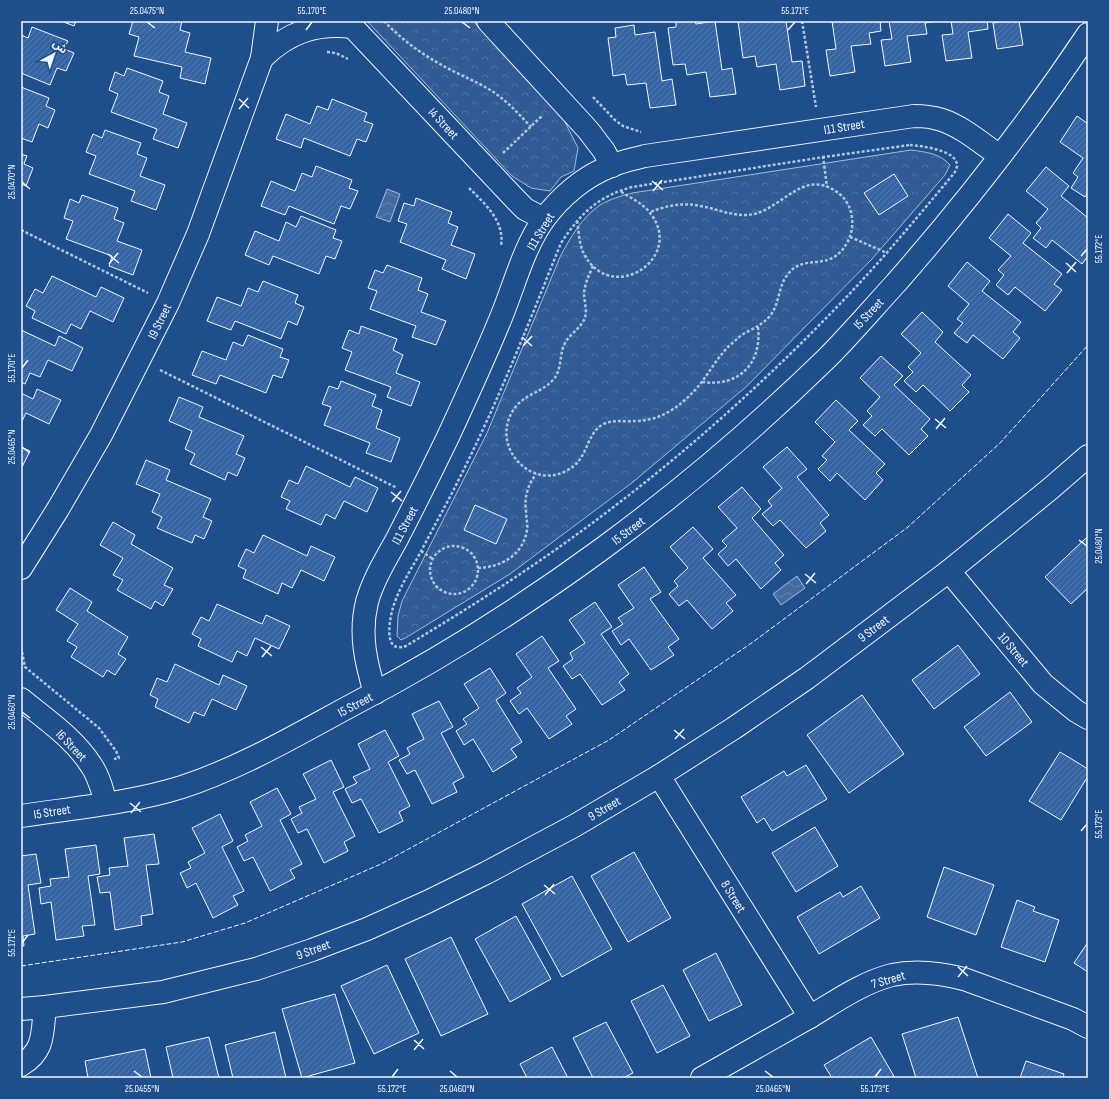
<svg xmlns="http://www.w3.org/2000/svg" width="1109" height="1099" viewBox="0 0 1109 1099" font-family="'Sofia Sans Condensed','Noto Sans Arabic',sans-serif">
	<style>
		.park { fill: url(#park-crowns); stroke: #a8bbd7 }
		.water { fill: url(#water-waves); stroke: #a8bbd7 }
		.building { fill: url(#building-hatch); stroke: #f2f6ff }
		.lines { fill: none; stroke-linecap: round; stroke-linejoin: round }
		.minor-casing { stroke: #f2f6ff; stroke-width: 24 }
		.path { stroke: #b3c4dc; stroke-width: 2.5; stroke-dasharray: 3 2; stroke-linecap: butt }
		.minor { stroke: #1f4e8c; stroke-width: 22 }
		.fence { stroke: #f2f6ff; stroke-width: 1; stroke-dasharray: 5 2; stroke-linecap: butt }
		.ticks { fill: none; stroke: #f2f6ff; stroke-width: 1.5 }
		.labels { text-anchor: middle; stroke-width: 3; stroke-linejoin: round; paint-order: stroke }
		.street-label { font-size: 13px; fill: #f2f6ff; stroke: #1f4e8c }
		.neatline { fill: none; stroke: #f2f6ff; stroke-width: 1.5 }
		.ticks-label { font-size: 10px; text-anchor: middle; fill: #f2f6ff }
	</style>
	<defs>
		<pattern id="park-crowns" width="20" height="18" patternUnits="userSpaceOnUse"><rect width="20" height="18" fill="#305b95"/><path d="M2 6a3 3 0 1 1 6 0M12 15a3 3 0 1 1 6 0" fill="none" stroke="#4e73a5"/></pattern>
		<pattern id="water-waves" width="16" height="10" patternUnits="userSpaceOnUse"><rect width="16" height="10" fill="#446ba0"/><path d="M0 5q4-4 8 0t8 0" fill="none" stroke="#5f81ae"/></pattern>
		<pattern id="building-hatch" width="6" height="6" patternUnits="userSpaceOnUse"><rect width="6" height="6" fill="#3563a3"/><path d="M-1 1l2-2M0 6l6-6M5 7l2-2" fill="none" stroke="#537ab1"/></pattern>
	</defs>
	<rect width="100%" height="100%" fill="#1f4e8c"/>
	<g class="park">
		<polygon points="367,21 473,21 546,99 565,122 578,148 574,171 561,177 550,191 531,188 512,176"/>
		<path d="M911,150C925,152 940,153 950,165L945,175L872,259L747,386L633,482L510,574L407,637L401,640L397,636L398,616L402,601L487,433L560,257C570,238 582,217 600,205C610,199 621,196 632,193Z"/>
	</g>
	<g class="water">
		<polygon points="387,189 400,194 390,222 376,217"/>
		<polygon points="797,576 805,588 781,605 773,594"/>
	</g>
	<g class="building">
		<polygon points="61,21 76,21 74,26"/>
		<polygon points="133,21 182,21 180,30 190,33 185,52 211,58 205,84 180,78 182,67 134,56 139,37 129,34"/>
		<polygon points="676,21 695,21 696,24 715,21 722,70 732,68 736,94 710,97 706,72 687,75 685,64 673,65 668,28 676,27"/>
		<polygon points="738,21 786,21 792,62 802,61 805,86 780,90 776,64 757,67 755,56 743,58"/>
		<polygon points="832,21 880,21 881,31 869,33 871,44 851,46 855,72 830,76 826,50 836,49"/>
		<polygon points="889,21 937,21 925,23 927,34 907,36 911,62 885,66 881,40 892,39"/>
		<polygon points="951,21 987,21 988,29 968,32 972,58 946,61 942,35 953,34"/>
		<polygon points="1004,21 1019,21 1023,45 997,49 993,23"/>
		<polygon points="634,25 635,35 655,32 662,81 672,79 676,105 650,108 646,83 627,85 625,74 613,76 608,38 616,37 615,28"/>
		<polygon points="32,27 68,41 64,49 74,53 66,71 57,68 50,85 21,73 21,35 28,38"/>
		<polygon points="127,68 163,81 159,92 169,96 163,114 187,123 178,148 153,139 157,129 111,112 118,94 109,90 115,72 124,76"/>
		<polygon points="21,87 49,98 46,106 55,110 48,128 39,124 32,142 21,138"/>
		<polygon points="332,99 367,113 364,121 373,124 366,142 357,139 350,156 304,138 301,148 276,139 286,114 310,124 317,106 328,110"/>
		<polygon points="1077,116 1088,124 1088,192 1085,197 1071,188 1078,177 1073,173 1083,158 1060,142"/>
		<polygon points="105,130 141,143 137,154 147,158 140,176 165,185 156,210 131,201 135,191 89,174 96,156 86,152 93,134 102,138"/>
		<polygon points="21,154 27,156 24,164 33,168 26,186 21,184"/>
		<polygon points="316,166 352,180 349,188 358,191 350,209 341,206 334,224 289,206 285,215 261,206 271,181 295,191 302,173 312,177"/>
		<polygon points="1046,167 1069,186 1061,196 1088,218 1088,256 1082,264 1052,240 1046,248 1033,238 1041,228 1036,223 1048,209 1026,191"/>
		<polygon points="894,174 908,196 879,215 864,193"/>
		<polygon points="82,195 118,208 114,219 124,223 117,241 142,250 133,275 109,266 112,256 66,239 73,221 64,218 70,199 79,203"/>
		<polygon points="416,198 452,212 448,223 458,227 451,245 475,254 466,279 442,269 446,260 400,242 407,224 398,221 404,203 414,206"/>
		<polygon points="1008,214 1031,233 1023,243 1062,274 1054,284 1062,290 1045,311 1015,287 1008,295 996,285 1004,275 998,270 1011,256 989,238"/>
		<polygon points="301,216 336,230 333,238 342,241 335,259 326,256 319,274 273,256 269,265 245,255 255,231 279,241 286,222 296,227"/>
		<polygon points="967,262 990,281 982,291 1021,322 1013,332 1020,338 1003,359 973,335 967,343 954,333 963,323 957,319 969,304 948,286"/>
		<polygon points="387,265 422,278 418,290 428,294 421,312 446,321 436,345 412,337 416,326 370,309 377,291 368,288 375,270 383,273"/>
		<polygon points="52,276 96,297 101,287 124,298 113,322 90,311 81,329 71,324 66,334 32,318 35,311 26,306 35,289 43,293"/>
		<polygon points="263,281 298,295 295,303 304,307 297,325 288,321 281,339 235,321 231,330 207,321 217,297 241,306 248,288 258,292"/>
		<polygon points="922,312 943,332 935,342 971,375 962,385 969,392 950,411 923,385 916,392 904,381 913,372 908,367 921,353 901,334"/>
		<polygon points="361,326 397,339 393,350 403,355 396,373 420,382 411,406 387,397 391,387 345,370 352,352 342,348 349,330 359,334"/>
		<polygon points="21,330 55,346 59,336 83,348 72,371 48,360 40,377 30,373 25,384 21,382"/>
		<polygon points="248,335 283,349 280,357 289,360 282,378 273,375 266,393 220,375 216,384 192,375 202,351 226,360 233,342 243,346"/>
		<polygon points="881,356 903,376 894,385 930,419 921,429 928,436 909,455 882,429 875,436 863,425 872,416 867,411 880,397 860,378"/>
		<polygon points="341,381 376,395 372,406 382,410 376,428 400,438 391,462 366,453 370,443 324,425 331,407 322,404 329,386 338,389"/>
		<polygon points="37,389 61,400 49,424 26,413 21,423 21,393 33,399"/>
		<polygon points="179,397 203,407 199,417 244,436 236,454 245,458 237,476 228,472 225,480 190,464 195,454 185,449 192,431 169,421"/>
		<polygon points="836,400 858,421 849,430 885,464 876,473 883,480 865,500 837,473 830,481 818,469 827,460 822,456 835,442 815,422"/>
		<polygon points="21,447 30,451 21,469"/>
		<polygon points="787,447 807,469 797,477 829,515 820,523 826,531 806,548 780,520 773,526 762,514 772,506 768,501 782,488 763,467"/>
		<polygon points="146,460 170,470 166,480 211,499 203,517 212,521 204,539 195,535 192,543 157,528 162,517 152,512 160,494 136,484"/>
		<polygon points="306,466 350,487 355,477 378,488 367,512 344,501 335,519 326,514 321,525 286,509 290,501 281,497 289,480 298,484"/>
		<polygon points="742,487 761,509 752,518 784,555 775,563 781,570 761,589 736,559 728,566 718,554 727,546 722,541 737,528 718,507"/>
		<polygon points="475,505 507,519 496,544 464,530"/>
		<polygon points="113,522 135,535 131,544 173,568 164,585 173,589 163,606 155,601 151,609 117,590 123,580 113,575 123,558 100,545"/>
		<polygon points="693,527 713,549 703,558 736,595 726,603 733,611 712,629 687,600 679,606 669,594 678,586 674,581 688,568 670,547"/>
		<polygon points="263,535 307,556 311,546 335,557 324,581 301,570 292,588 282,583 278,594 243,578 246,570 238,566 246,549 254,553"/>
		<polygon points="1087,537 1088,588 1071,604 1045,577"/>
		<polygon points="644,567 661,592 650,599 679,639 668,647 674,655 651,670 629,639 621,645 612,631 623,624 618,618 634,608 618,585"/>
		<polygon points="70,588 92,602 87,611 128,637 118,654 126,659 115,675 107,670 103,677 71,657 77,647 67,641 78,624 56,610"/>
		<polygon points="595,602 612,627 601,634 629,674 619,682 625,690 602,705 580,674 572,679 563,666 573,659 570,653 585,643 569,620"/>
		<polygon points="217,604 262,624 266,615 290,626 279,649 255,638 247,656 237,651 232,662 198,646 201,639 192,634 201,617 209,621"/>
		<polygon points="542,636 559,661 548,668 576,709 566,716 572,724 549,739 527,708 519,714 510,701 521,693 517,688 532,677 516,654"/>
		<polygon points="958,645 980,674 934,709 912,680"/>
		<polygon points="175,664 219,685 223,675 247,686 236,710 212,699 204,716 194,712 189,723 155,707 158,699 150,695 157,678 167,682"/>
		<polygon points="490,668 506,693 496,700 522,742 511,749 517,757 493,772 473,739 464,745 456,731 467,724 463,719 479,708 464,684"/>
		<polygon points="1010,692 1032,722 986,756 964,727"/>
		<polygon points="862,695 904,754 849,793 807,735"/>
		<polygon points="439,701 453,727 441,733 464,777 453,783 457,792 432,804 415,770 407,774 399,760 410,754 407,748 424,739 412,714"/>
		<polygon points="385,730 399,756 388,762 410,806 399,812 403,821 379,833 361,799 352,803 345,789 357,783 353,777 370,769 358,744"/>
		<polygon points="1060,752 1088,769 1088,776 1061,820 1029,801"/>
		<polygon points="331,760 344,787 333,792 355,836 344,842 348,851 324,863 307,829 298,833 291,819 302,813 299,807 316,799 303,774"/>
		<polygon points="806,765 827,799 772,831 764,818 757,823 741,797 784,771 787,776"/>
		<polygon points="277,788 291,814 280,820 302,864 290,870 295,878 270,891 253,857 244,861 237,847 248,841 245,835 262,826 250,802"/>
		<polygon points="220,814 233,841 222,847 244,891 233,896 238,905 213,918 196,883 187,888 180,873 191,868 188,862 205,853 192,828"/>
		<polygon points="815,827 838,866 796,892 772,853"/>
		<polygon points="154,834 159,864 146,865 153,914 141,916 142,925 115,930 110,892 100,893 97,877 110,875 109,868 128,866 124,838"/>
		<polygon points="96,845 100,874 88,876 95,925 82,926 84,936 56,940 51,902 41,904 39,888 51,886 50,879 69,877 65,849"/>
		<polygon points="634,852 671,918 628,942 591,876"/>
		<polygon points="36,854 41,883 28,885 35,934 23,936 24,946 21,946 21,856"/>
		<polygon points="944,867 994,885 976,935 927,917"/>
		<polygon points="572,876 612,949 562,977 522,904"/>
		<polygon points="861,886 880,918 819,954 797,917 840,892 843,897"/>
		<polygon points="1017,900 1035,907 1033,911 1059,920 1045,962 1001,947"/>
		<polygon points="516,916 551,979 510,1002 475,939"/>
		<polygon points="451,937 488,1014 441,1036 405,959"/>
		<polygon points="1088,942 1088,972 1074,963"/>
		<polygon points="716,953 742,1005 709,1021 683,970"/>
		<polygon points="387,965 419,1033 374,1054 341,986"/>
		<polygon points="663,985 690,1036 657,1053 631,1001"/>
		<polygon points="335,994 355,1063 302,1078 282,1009"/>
		<polygon points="958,1017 978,1078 916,1078 902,1034"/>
		<polygon points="606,1022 633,1073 623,1078 593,1078 573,1038"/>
		<polygon points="275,1032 286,1078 233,1078 225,1045"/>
		<polygon points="209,1037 219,1078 173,1078 166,1047"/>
		<polygon points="871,1037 895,1078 832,1078 824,1065"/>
		<polygon points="552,1047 568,1078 527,1078 520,1064"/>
		<polygon points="145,1049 151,1078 88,1078 85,1061"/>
		<polygon points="1026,1061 1064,1074 1063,1078 1020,1078"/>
	</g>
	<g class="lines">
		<g class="minor-casing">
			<g id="minor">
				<polyline points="347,21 517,201 525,209 544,219"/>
				<polyline points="488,21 588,130 604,151 612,166"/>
				<path d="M262,58C289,32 315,23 353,27"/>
				<polyline points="21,568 58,509 101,435 168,303 198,234 262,58 267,21"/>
				<polyline points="949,571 1043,684 1076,711 1088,718"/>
				<path d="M375,693C366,663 359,634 367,602C373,580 386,559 397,539C414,506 431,472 447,439C466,398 485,357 502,315C515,283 524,247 544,219C561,196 585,176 611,166C622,161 634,159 645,156L914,116C924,116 933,117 942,120C963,127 982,144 1000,156"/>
				<path d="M21,699C45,719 74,738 91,765C99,776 102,790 106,803"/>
				<polyline points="659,776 810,1017"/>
				<path d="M21,816C74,808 131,803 182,787C243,767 298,734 354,704C526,614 688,494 827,358C851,334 873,308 896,283C965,204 1030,121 1088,34"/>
				<polyline points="21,1009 45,1007 163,992 256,969 312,950 367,929 427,902 486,873 574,826 659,776 734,728 807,678 949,571 1050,489 1088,456"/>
				<path d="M21,1065C45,1051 42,1033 45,1007"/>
				<path d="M702,1078C738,1058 773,1038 808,1018C835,1002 861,983 892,975C916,970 940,973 964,979L1073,1019L1088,1027"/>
			</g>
		</g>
		<g class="path">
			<path d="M384,21C400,38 420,53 440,64C457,74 476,81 492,91C507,101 519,114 531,127"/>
			<polyline points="802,21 816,107"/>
			<polyline points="327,52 336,53 348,59"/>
			<polyline points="593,97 615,120 623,126 641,132"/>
			<path d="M910,145C921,146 958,150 957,166C957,168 955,170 955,172C916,219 877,266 834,310C747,400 651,483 548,555C502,587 454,617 406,646C384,654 389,624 392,611C397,592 408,574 418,557C433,528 449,500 463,471C500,397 530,320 561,243C581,213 597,197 632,187L824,157Z"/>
			<polyline points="503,153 543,115"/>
			<polyline points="823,156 827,187"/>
			<path d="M469,188C485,204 505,221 501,246"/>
			<path d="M577,221C579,232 579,245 584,254C612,307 686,257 650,213C643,203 630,198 620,191"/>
			<polyline points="21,230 148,293"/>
			<polyline points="850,237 887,253"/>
			<path d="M593,266C589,275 585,283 584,293C584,301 588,312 584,320C579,330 569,334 564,345C559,357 562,370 553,380C543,391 528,394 518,404C498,426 505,457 530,471C542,477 554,477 566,471C589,460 585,435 602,425C612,419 623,422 634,421C646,421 659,418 670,411C682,404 692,394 701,383C710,371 718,357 729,346C735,341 740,335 747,332C756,327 763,324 770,316C780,303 778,286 788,274C805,252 829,274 847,243C857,225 853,201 834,190C802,171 783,207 754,214C735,218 719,209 700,206C682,202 666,206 650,212"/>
			<polyline points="160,370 397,488"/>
			<path d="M702,382C739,387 762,364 758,327"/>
			<circle cx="454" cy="570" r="24"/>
			<polyline points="421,551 433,559"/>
			<path d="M478,568C502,567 523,555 527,530C528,524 526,518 526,511C524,497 528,485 536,474"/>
			<polyline points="21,647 25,667 99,728 116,751 119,758 114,759"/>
		</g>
		<use href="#minor" class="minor"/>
		<polyline class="fence" points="21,966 182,942 245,923 381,864 609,740 753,642 908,527 1000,443 1088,345"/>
	</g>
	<path class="ticks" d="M147,22L155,28M462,22L470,28M306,30L312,22M788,30L795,22M239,99L249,108M239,109L248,98M652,181L663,190M22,182L30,189M653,191L662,180M108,254L119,263M1081,256L1087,249M1066,263L1076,272M109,264L118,253M1067,273L1076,262M522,337L532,346M523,346L532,336M22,368L28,360M935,419L946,428M936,429L945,418M22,447L30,453M391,492L402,501M392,502L401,491M1079,540L1087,546M805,574L816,583M806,584L815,573M261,647L272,656M262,657L271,646M22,712L30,718M674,730L685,739M675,739L684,729M130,803L141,812M131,813L140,802M1081,831L1087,824M544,885L555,894M545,895L554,884M22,943L28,935M958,967L968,976M958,977L967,966M414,1040L424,1049M414,1050L423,1039M134,1071L142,1077M450,1071L457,1077M765,1071L773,1077M392,1077L398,1069M875,1077L881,1069"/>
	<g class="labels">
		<g class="street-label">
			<text transform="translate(444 123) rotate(47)" y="5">I4 Street</text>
			<text transform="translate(844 126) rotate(-9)" y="5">I11 Street</text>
			<text transform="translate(540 231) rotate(-59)" y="5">I11 Street</text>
			<text transform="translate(868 313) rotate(-47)" y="5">I5 Street</text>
			<text transform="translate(159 321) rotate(-64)" y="5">I9 Street</text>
			<text transform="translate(404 525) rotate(-62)" y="5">I11 Street</text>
			<text transform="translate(628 530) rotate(-37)" y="5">I5 Street</text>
			<text transform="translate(873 628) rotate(-37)" y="5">9 Street</text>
			<text transform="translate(1014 649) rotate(50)" y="5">10 Street</text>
			<text transform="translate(355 704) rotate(-28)" y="5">I5 Street</text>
			<text transform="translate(72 745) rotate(46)" y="5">I6 Street</text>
			<text transform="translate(604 808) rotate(-30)" y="5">9 Street</text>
			<text transform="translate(52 811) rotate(-9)" y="5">I5 Street</text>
			<text transform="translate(734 896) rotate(58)" y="5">8 Street</text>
			<text transform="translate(313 949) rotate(-20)" y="5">9 Street</text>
			<text transform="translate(888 979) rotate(-16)" y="5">7 Street</text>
		</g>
	</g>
	<rect width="1109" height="1099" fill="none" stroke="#1f4e8c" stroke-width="44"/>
	<g transform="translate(54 54) rotate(40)" stroke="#1f4e8c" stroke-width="3" paint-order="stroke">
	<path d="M0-3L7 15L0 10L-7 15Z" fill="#f2f6ff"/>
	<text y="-6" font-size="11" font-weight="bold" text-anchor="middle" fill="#f2f6ff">ش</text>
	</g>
	<rect x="22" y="22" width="1065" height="1055" class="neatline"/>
	<g class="ticks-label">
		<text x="147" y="14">25.0475°N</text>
		<text x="312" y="14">55.170°E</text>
		<text x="462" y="14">25.0480°N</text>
		<text x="795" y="14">55.171°E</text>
		<text transform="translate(11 182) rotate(-90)" y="4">25.0470°N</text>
		<text transform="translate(1098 249) rotate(-90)" y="4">55.172°E</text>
		<text transform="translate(11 368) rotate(-90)" y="4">55.170°E</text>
		<text transform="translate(11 447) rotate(-90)" y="4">25.0465°N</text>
		<text transform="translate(1098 546) rotate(-90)" y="4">25.0480°N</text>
		<text transform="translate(11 712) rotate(-90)" y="4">25.0460°N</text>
		<text transform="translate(1098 824) rotate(-90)" y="4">55.173°E</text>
		<text transform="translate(11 943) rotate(-90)" y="4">55.171°E</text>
		<text x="142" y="1092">25.0455°N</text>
		<text x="392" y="1092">55.172°E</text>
		<text x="457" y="1092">25.0460°N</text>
		<text x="773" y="1092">25.0465°N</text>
		<text x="875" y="1092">55.173°E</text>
	</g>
</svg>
